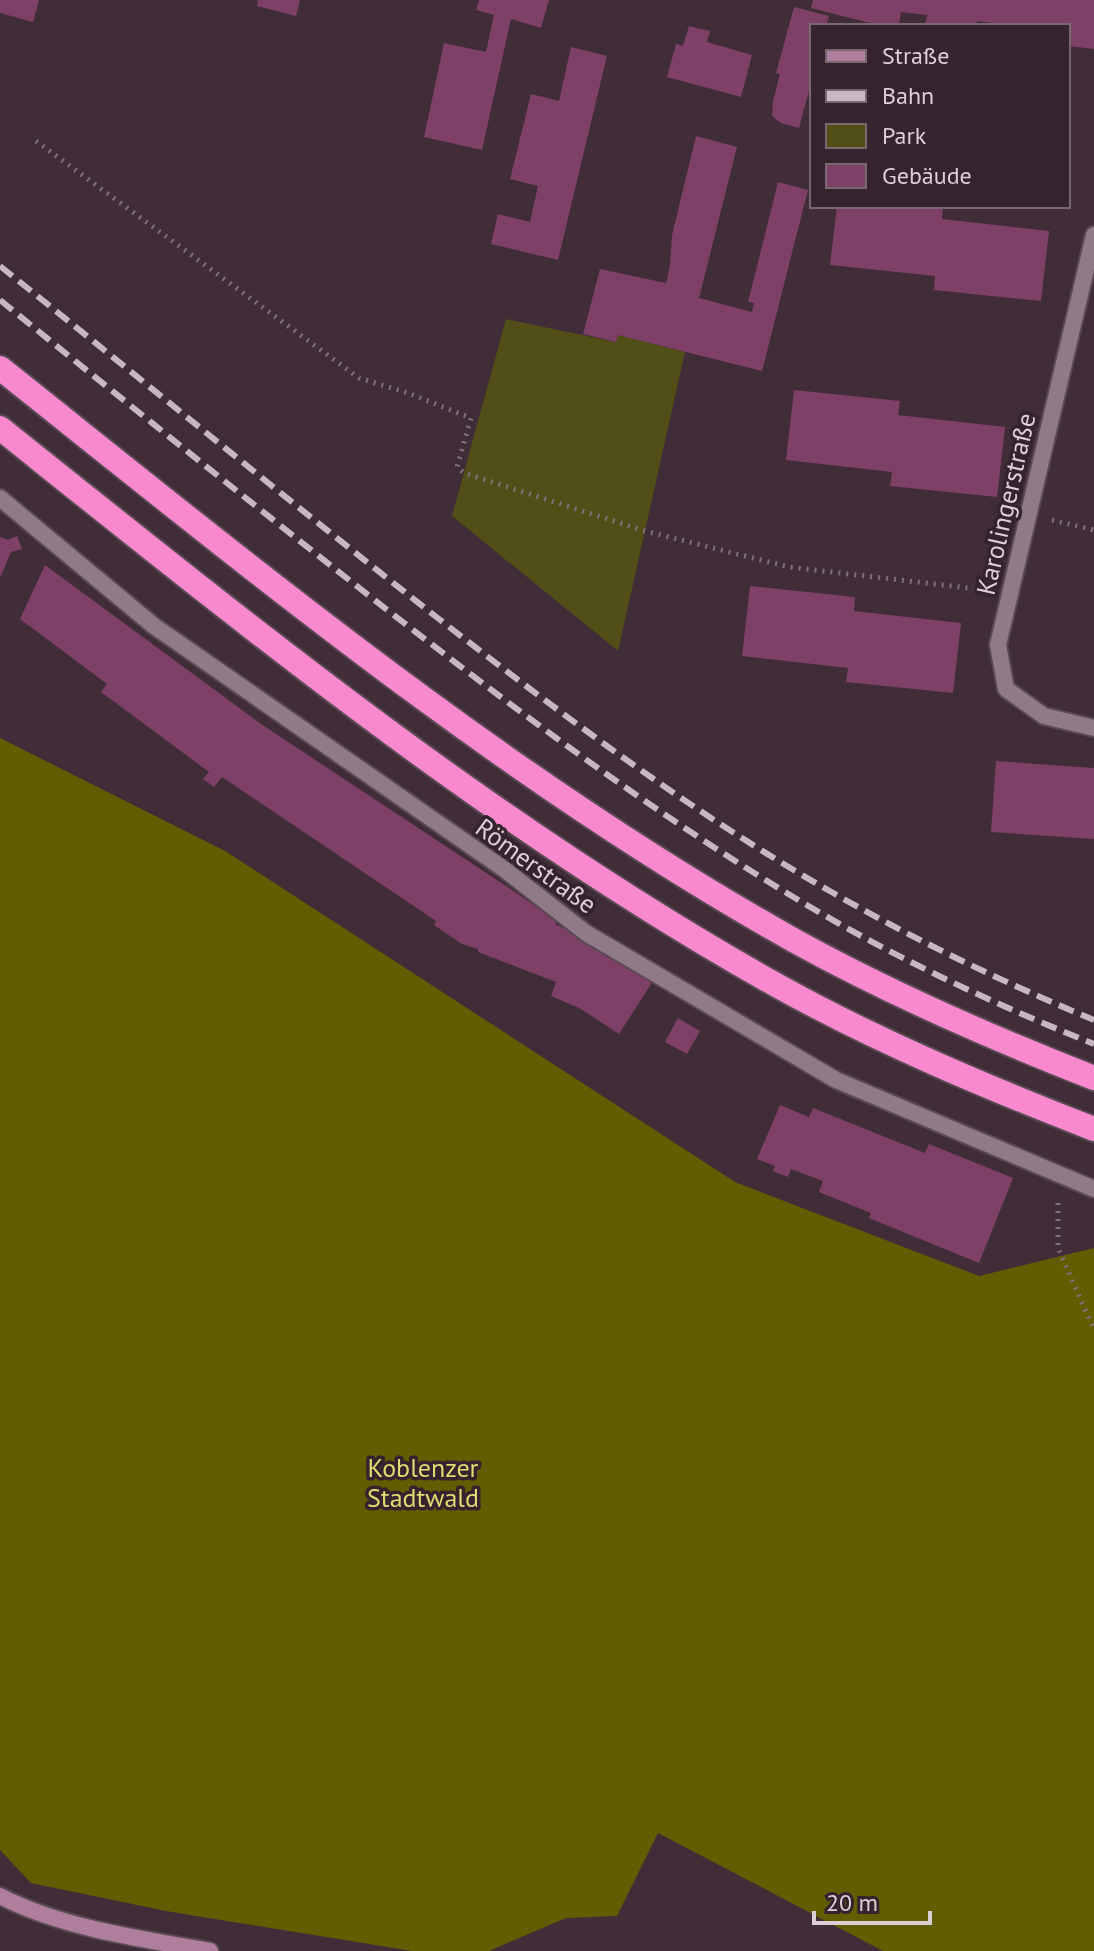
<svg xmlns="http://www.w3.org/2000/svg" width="1094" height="1951" viewBox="0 0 1094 1951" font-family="'PT Sans',sans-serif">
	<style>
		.green { fill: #514e18 }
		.forest { fill: #625d00 }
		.building { fill: #7f4068 }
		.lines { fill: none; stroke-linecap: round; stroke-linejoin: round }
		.street-casing { stroke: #594953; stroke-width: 20 }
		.secondary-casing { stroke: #594953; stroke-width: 20 }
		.highway-casing { stroke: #594953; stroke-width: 28 }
		.path { stroke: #807079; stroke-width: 5; stroke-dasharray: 2 6; stroke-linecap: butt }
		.street { stroke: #917a87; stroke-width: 16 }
		.secondary { stroke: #b07e9d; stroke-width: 16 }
		.highway { stroke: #f889cf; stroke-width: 24 }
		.rail { stroke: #c5b8c0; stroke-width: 6; stroke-dasharray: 16 8; stroke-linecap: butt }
		.labels { text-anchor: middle; stroke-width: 7; stroke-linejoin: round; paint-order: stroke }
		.street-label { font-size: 26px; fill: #dcd0d7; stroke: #35232e }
		.park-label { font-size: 26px; fill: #e1dc71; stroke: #35232e }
	</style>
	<rect width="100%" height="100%" fill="#402d38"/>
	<polygon class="green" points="506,319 616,342 618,335 685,352 618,651 452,516"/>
	<polygon class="forest" points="0,738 225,851 735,1182 979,1276 1094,1248 1094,1951 883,1951 658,1833 617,1916 566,1918 489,1951 412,1951 166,1911 31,1883 0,1850"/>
	<g class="building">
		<polygon points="0,0 39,0 33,22 0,13"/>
		<polygon points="258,0 300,0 296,16 257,6"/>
		<polygon points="479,0 549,0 541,28 511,19 482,150 424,137 444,43 486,52 494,15 476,10"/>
		<polygon points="813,0 1094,0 1094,49 1068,46 1068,26 1000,26 1000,24 977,21 976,26 925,26 927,15 901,12 899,24 870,23 811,8"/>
		<polygon points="794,7 829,16 826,26 812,26 812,80 799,128 781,123 772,116 773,101 780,74 776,73"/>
		<polygon points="689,26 710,31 707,42 752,55 741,97 667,77 676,44 683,46"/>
		<polygon points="571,47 607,56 558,260 491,244 498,214 530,222 538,186 510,179 531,94 559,101"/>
		<polygon points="696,136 737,147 699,298 752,312 754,303 748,302 778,182 808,190 762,371 618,335 616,342 583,334 600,269 666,283 670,266 672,235"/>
		<polygon points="837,206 943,206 942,219 1049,231 1041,301 934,290 935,276 830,265"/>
		<polygon points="794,390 900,401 898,415 1005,427 997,497 890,486 892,472 786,460"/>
		<polygon points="17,536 22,549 11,552 0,578 0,537 8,540"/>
		<polygon points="45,565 261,724 509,888 557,921 555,924 594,941 653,981 619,1034 581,1009 551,996 556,982 478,952 478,949 462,944 434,925 436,921 222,777 214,787 203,779 209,772 101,692 107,684 20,619"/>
		<polygon points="750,586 855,597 854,611 961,623 953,693 846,682 848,668 742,656"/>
		<polygon points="996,761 1094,768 1094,839 991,832"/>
		<polygon points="678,1018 700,1031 687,1054 665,1042"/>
		<polygon points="780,1105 809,1117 813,1108 925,1153 929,1144 1013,1178 979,1263 869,1218 871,1213 819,1192 823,1181 791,1169 788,1177 773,1171 775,1166 757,1159"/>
	</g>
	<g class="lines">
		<g class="street-casing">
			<g id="street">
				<polyline points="1094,235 998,645 1006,689 1044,716 1094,728"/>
				<polyline points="0,498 154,626 504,869 586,933 836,1080 1094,1189"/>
			</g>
		</g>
		<g class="secondary-casing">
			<path id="secondary" d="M0,1896C62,1928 142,1939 210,1951"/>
		</g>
		<g class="highway-casing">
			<g id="highway">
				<path d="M0,368C255,571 509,781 795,941C891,994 992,1038 1094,1078"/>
				<path d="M0,428C249,627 498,830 778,986C879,1042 986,1087 1094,1129"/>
			</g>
		</g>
		<g class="path">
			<polyline points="36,141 359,378 408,393 471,418 457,467 464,473 645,531 789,567 985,590"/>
			<polyline points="1052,520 1094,530"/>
			<polyline points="1058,1203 1058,1248 1094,1330"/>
		</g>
		<use href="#street" class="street"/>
		<use href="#secondary" class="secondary"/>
		<use href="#highway" class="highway"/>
		<g class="rail">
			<path d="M0,266C146,383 291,503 439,619C565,717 695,815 835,894C919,942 1005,983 1094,1020"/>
			<path d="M0,300C128,404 256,507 386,609C525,717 665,822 817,911C906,963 999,1006 1094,1044"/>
		</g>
	</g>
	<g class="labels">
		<g class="street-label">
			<text transform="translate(1006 504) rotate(-77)" y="9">Karolingerstraße</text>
			<text transform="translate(536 866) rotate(36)" y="9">Römerstraße</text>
		</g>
		<g class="park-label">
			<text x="423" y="1477">Koblenzer<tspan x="423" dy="30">Stadtwald</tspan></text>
		</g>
	</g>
	<rect x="810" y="24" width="260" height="184" fill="#35232e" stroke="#786872" stroke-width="2"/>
	<rect x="826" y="50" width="40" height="12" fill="#b07e9d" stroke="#786872" stroke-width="2"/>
	<text x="882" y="64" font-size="24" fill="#dcd0d7">Straße</text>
	<rect x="826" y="90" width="40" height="12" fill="#c5b8c0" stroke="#786872" stroke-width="2"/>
	<text x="882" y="104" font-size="24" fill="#dcd0d7">Bahn</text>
	<rect x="826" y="124" width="40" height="24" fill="#514e18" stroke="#786872" stroke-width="2"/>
	<text x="882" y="144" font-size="24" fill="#dcd0d7">Park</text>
	<rect x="826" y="164" width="40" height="24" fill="#7f4068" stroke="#786872" stroke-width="2"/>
	<text x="882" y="184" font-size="24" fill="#dcd0d7">Gebäude</text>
	<path d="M814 1911v12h116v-12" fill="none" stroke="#dcd0d7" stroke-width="4"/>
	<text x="826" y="1911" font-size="24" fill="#dcd0d7" stroke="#35232e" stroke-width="6" paint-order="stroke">20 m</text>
</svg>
